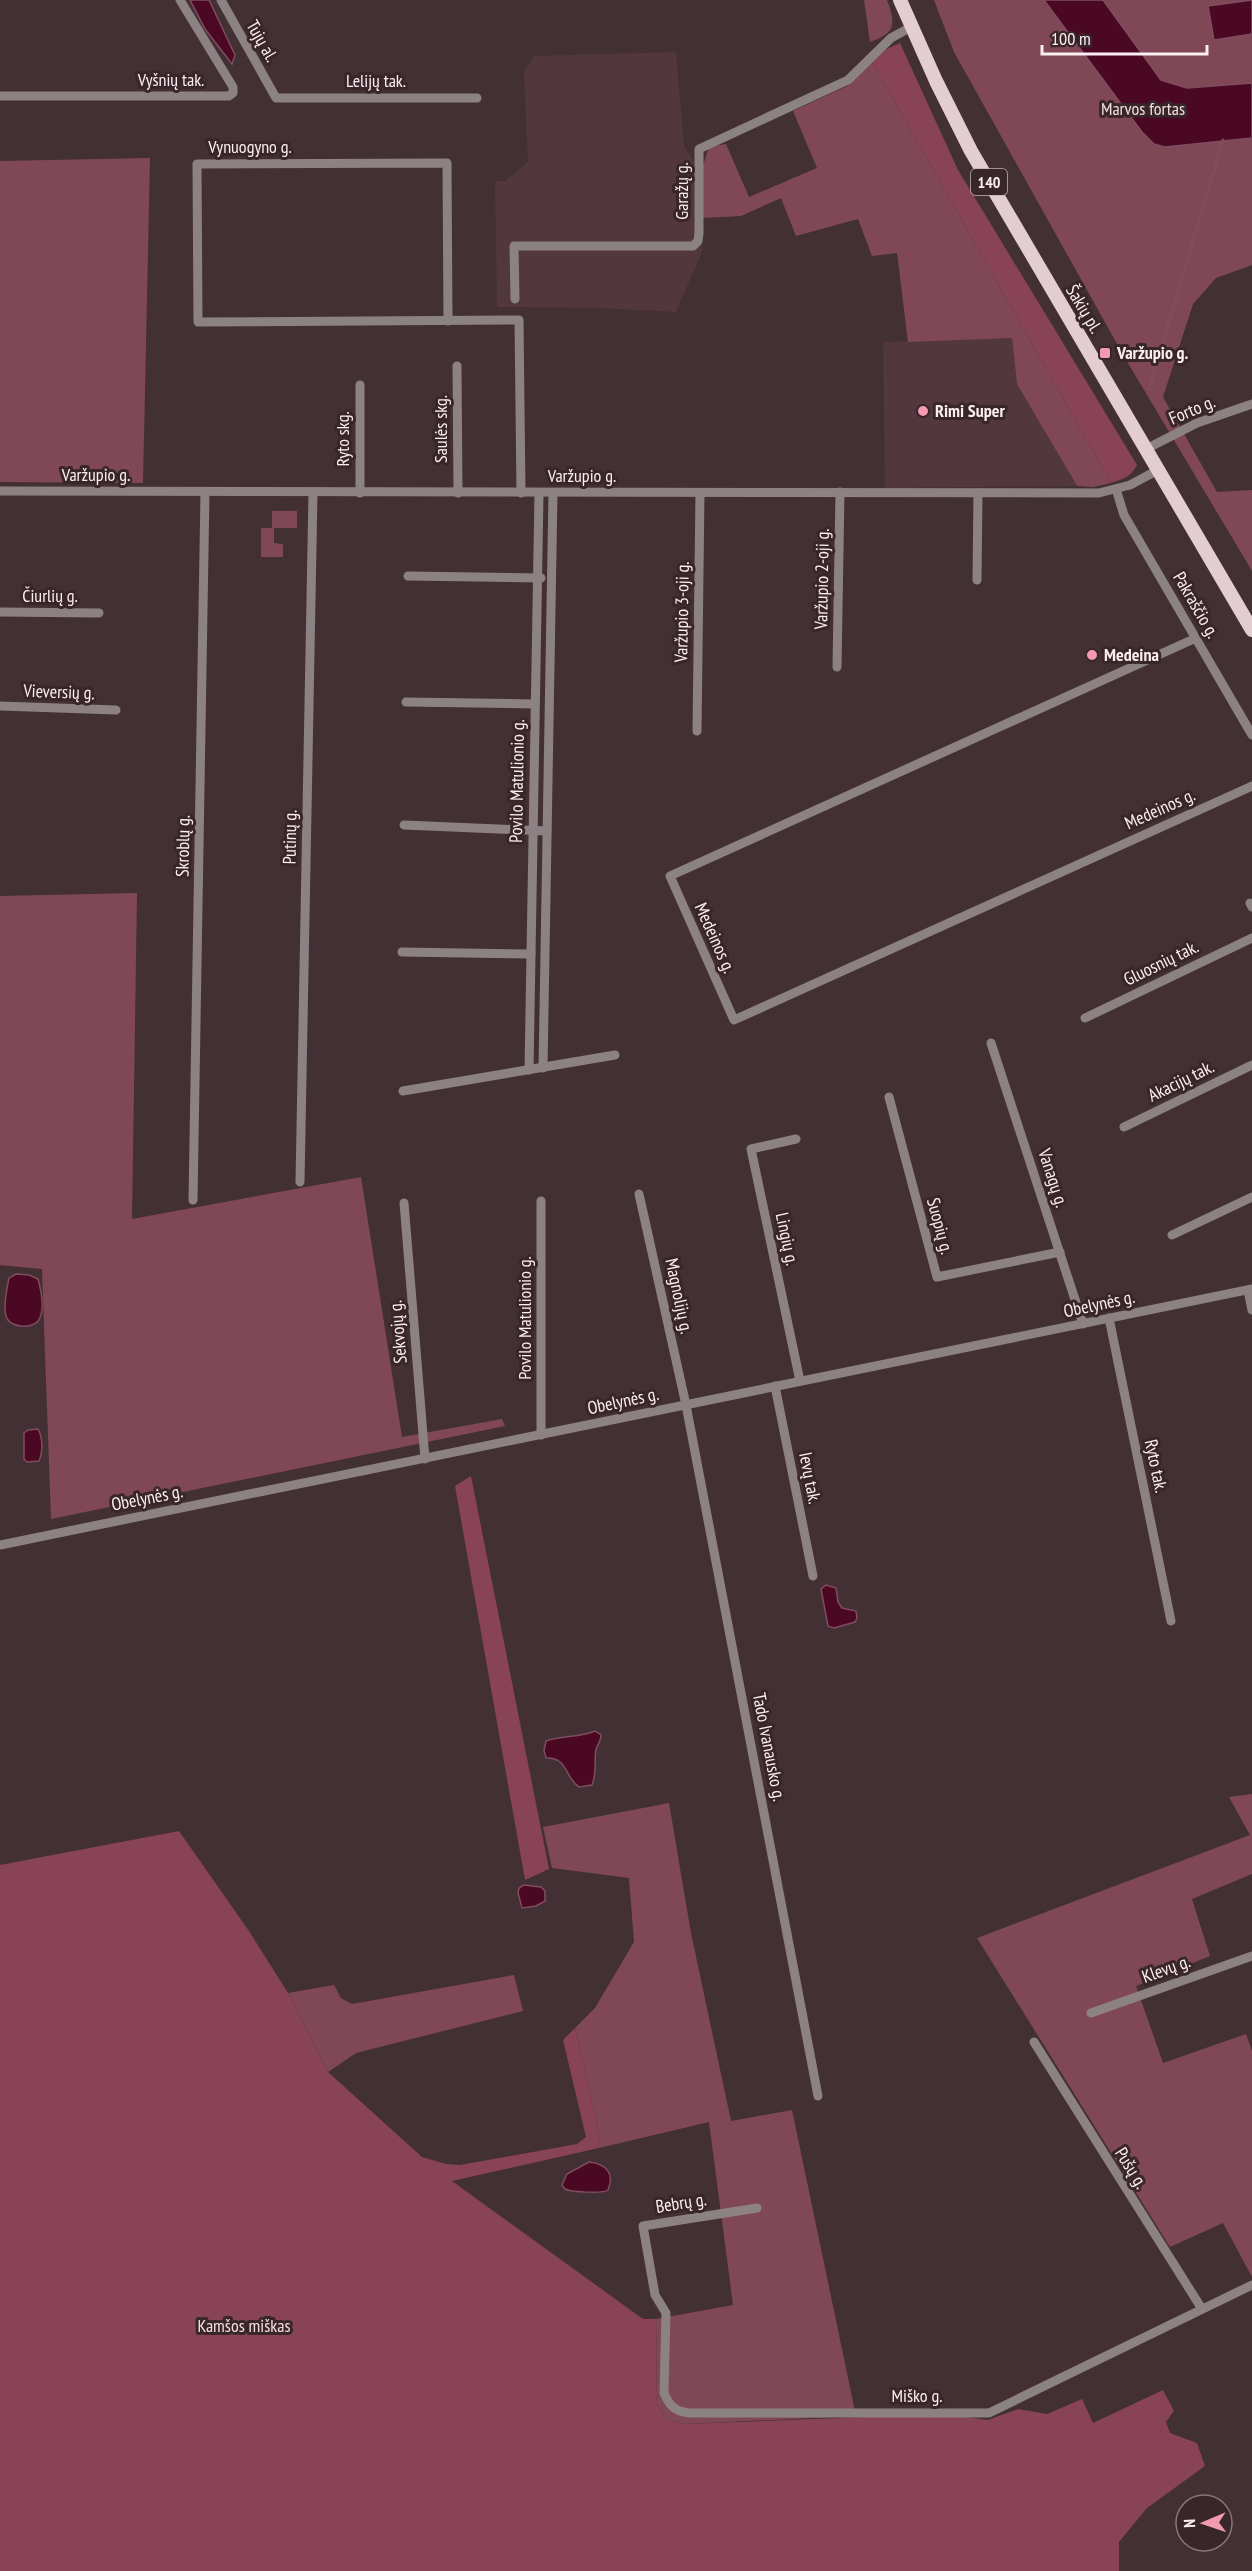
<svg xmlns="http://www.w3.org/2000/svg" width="1252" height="2571" viewBox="0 0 1252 2571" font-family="'PT Sans Narrow',sans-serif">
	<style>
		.built { fill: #52373e }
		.green { fill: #804857 }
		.forest { fill: #884356 }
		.water { fill: #4a0822; stroke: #7f4d60; stroke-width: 1.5 }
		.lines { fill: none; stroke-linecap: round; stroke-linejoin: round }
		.stream { stroke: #7f4d60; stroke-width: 3 }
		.street { stroke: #8c8284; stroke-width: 9 }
		.primary { stroke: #e3cdd2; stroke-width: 14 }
		.poi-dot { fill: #f29ab0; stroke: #39262a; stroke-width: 2 }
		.labels { text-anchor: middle; stroke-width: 6; stroke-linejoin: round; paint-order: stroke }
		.shield { fill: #39262a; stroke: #c1b2b5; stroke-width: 1.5 }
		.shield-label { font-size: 16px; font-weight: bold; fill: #fbeef1 }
		.street-label { font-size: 18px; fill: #fbeef1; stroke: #39262a }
		.park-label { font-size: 18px; fill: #f3dde2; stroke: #39262a }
		.poi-label { font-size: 18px; font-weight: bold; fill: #fbeef1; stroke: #39262a; text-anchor: start }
	</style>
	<rect width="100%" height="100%" fill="#433034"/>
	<g class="built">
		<polygon points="676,52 684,146 701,172 702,252 676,312 599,308 497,307 495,181 505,181 528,162 524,71 534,56"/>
		<polygon points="1012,338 1017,384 1077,486 885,488 883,342"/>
	</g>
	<g class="green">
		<path d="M864,0H887C896,24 896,33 870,42Z"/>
		<polygon points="934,0 1252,0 1252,265 1216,278 1193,304 1163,397 1217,492 1252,490 1252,571 1125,358 954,52"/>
		<polygon points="872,62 1111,483 1093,487 1077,486 1017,384 1012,338 908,342 897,253 872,256 858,219 796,236 781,198 741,216 702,218 701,172 709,147 726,144 749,197 817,168 793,111 847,86"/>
		<polygon points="150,158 143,483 0,482 0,161"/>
		<polygon points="272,511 297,511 297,528 274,528 274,543 283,544 283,557 261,557 261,528 272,528"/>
		<polygon points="137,893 132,1219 361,1177 402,1437 502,1419 505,1426 51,1519 42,1269 0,1265 0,896"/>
		<polygon points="1252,1794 1252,1874 1192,1899 1210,1956 1136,1986 1163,2063 1246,2034 1252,2051 1252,2277 1223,2223 1170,2247 977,1938 1250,1835 1229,1797"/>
		<polygon points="669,1803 691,1933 731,2121 792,2110 856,2416 685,2424 666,2419 657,2405 656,2319 733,2305 709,2122 599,2148 598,2127 575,2028 595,2008 634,1942 629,1878 552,1868 543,1827"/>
		<polygon points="514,1975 523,2011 356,2053 328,2072 288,1993 334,1985 341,1998 352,2004"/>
	</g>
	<g class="forest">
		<path d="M900,43L958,170L1137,465C1131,477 1123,479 1111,483L872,62L885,50Z"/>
		<polygon points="471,1476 549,1869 525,1880 455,1486"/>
		<polygon points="179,1831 249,1931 288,1993 328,2072 422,2157 446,2164 460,2165 577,2144 586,2137 563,2040 575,2028 598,2127 599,2148 452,2181 643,2319 656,2319 657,2405 666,2419 685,2424 942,2414 988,2420 1018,2409 1047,2414 1082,2399 1093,2423 1163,2390 1174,2411 1166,2422 1170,2433 1197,2443 1205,2466 1147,2508 1119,2542 1119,2571 0,2571 0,1865"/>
	</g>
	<g class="water">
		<polygon points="190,0 209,0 235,55 232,64 205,29"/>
		<polygon points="1044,0 1103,0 1161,80 1187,88 1252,83 1252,138 1165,147 1154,144 1142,132"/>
		<polygon points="1252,0 1252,34 1214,40 1208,6"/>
		<path d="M16,1274L29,1275L38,1279C41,1290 46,1310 38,1321C32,1329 9,1328 6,1316C3,1306 7,1288 9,1278Z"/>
		<path d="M38,1429C43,1438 43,1452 39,1461L27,1462L24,1459V1433L28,1430Z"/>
		<polygon points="826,1585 836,1588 838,1602 842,1608 856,1611 857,1618 855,1622 834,1628 828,1626 821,1589"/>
		<path d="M595,1731L601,1735C601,1742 598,1743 596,1749C594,1761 597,1773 592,1785L579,1787C565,1778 568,1757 546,1758L544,1750L546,1741C562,1735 579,1738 595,1731Z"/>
		<polygon points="524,1885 541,1887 545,1891 545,1901 536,1906 522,1908 518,1893 519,1888"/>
		<path d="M589,2162C606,2164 615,2173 608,2190C603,2194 570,2192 565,2189L562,2185L567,2174Z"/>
	</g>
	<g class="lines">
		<polyline class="stream" points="1149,389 1223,140"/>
		<g class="street">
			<polyline points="221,0 276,98 477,98"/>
			<polyline points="0,96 229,96 233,93 233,87 180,0"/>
			<polyline points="515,299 514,246 693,246 698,241 699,233 699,149 848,80 891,38 911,27"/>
			<polyline points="448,321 447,163 197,164 198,322 519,320 521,493"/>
			<polyline points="457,366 458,493"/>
			<polyline points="360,385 360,493"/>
			<polyline points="1146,449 1197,423 1252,404"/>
			<polyline points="1116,489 1124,515 1252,735"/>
			<polyline points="0,491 1099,493 1130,485 1158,470"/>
			<polyline points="408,576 541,578"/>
			<polyline points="977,580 978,493"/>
			<polyline points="0,612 99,613"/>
			<polyline points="1196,638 670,876 734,1020 1252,786"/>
			<polyline points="837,667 840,492"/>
			<polyline points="406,702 535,704"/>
			<polyline points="0,706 116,710"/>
			<polyline points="697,731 700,493"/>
			<polyline points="404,825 547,831"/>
			<polyline points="1250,903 1252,907"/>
			<polyline points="402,952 531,954"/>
			<polyline points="1085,1018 1252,938"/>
			<polyline points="991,1043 1083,1324"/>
			<polyline points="543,1068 553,493"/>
			<polyline points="529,1070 539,493"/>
			<polyline points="403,1091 615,1055"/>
			<polyline points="889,1097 937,1277 1060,1252"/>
			<polyline points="1124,1127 1252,1065"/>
			<polyline points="796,1139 751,1149 800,1381"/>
			<polyline points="300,1182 313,493"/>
			<polyline points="639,1194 686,1405 818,2096"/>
			<polyline points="193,1200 205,492"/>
			<polyline points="541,1201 541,1435"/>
			<polyline points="404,1203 425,1459"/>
			<polyline points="1172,1235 1252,1197"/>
			<polyline points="1248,1290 1252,1310"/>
			<polyline points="1109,1318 1171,1621"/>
			<polyline points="775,1386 813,1576"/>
			<polyline points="0,1545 1252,1289"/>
			<polyline points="1091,2013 1252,1956"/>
			<polyline points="1034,2042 1202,2309"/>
			<path d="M757,2208L643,2226L655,2295L666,2313L664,2393C670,2407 675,2411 689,2413H989L1252,2285"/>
		</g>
		<polyline class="primary" points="900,0 936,81 971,151 1252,630"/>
	</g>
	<g class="poi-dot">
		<rect x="1099" y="347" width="12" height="12" rx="3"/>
		<circle cx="923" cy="411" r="6"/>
		<circle cx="1092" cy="655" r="6"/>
	</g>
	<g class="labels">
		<rect class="shield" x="971" y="169" width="36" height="26" rx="4.5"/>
		<g class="shield-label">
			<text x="989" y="188">140</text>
		</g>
		<g class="street-label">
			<text transform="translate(262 41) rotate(60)" y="6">Tujų al.</text>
			<text x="171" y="86">Vyšnių tak.</text>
			<text x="376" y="87">Lelijų tak.</text>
			<text x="250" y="153">Vynuogyno g.</text>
			<text transform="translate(682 191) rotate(-90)" y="6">Garažų g.</text>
			<text transform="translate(1084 309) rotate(59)" y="6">Šakių pl.</text>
			<text transform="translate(1192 410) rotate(-23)" y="6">Forto g.</text>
			<text transform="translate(441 429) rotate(-90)" y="6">Saulės skg.</text>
			<text transform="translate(343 439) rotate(-90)" y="6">Ryto skg.</text>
			<text x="96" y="481">Varžupio g.</text>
			<text x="582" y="482">Varžupio g.</text>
			<text transform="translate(822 579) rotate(-89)" y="6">Varžupio 2-oji g.</text>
			<text x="50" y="602">Čiurlių g.</text>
			<text transform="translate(1196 605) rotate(60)" y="6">Pakraščio g.</text>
			<text transform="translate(682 612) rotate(-89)" y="6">Varžupio 3-oji g.</text>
			<text transform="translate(59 692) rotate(2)" y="6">Vieversių g.</text>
			<text transform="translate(517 781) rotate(-89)" y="6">Povilo Matulionio g.</text>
			<text transform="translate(1160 809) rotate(-24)" y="6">Medeinos g.</text>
			<text transform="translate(290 837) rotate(-89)" y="6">Putinų g.</text>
			<text transform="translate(183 846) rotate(-89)" y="6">Skroblų g.</text>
			<text transform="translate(715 938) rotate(66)" y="6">Medeinos g.</text>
			<text transform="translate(1161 963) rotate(-26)" y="6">Gluosnių tak.</text>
			<text transform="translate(1181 1081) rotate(-26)" y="6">Akacijų tak.</text>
			<text transform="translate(1053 1178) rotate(72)" y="6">Vanagų g.</text>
			<text transform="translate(940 1226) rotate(75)" y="6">Suopių g.</text>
			<text transform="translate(787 1239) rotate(78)" y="6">Lingių g.</text>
			<text transform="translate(679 1296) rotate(78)" y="6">Magnolijų g.</text>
			<text transform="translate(1099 1304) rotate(-12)" y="6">Obelynės g.</text>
			<text transform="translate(525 1318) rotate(-90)" y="6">Povilo Matulionio g.</text>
			<text transform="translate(398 1332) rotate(-95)" y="6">Sekvojų g.</text>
			<text transform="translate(623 1401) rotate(-12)" y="6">Obelynės g.</text>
			<text transform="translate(1156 1466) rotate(78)" y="6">Ryto tak.</text>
			<text transform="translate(810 1478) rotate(79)" y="6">Ievų tak.</text>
			<text transform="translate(147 1498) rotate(-11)" y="6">Obelynės g.</text>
			<text transform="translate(769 1747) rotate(79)" y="6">Tado Ivanausko g.</text>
			<text transform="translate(1166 1969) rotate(-20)" y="6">Klevų g.</text>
			<text transform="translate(1131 2168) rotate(58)" y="6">Pušų g.</text>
			<text transform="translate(681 2203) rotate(-9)" y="6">Bebrų g.</text>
			<text x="917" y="2402">Miško g.</text>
		</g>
		<g class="park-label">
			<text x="1143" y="115">Marvos fortas</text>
			<text x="244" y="2332">Kamšos miškas</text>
		</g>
		<g class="poi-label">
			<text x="1117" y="359">Varžupio g.</text>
			<text x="935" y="417">Rimi Super</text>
			<text x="1104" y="661">Medeina</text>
		</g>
	</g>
	<g transform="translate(1204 2523) rotate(268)"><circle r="28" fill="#39262a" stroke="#87767a" stroke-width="1.5"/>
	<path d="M0-4.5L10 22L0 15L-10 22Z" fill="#f29ab0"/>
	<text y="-9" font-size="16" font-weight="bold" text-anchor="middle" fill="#fbeef1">N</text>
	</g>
	<path d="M1042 45v9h165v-9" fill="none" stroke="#fbeef1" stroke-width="3"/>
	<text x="1051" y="45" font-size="18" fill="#fbeef1" stroke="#39262a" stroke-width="4.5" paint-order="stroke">100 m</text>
</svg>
